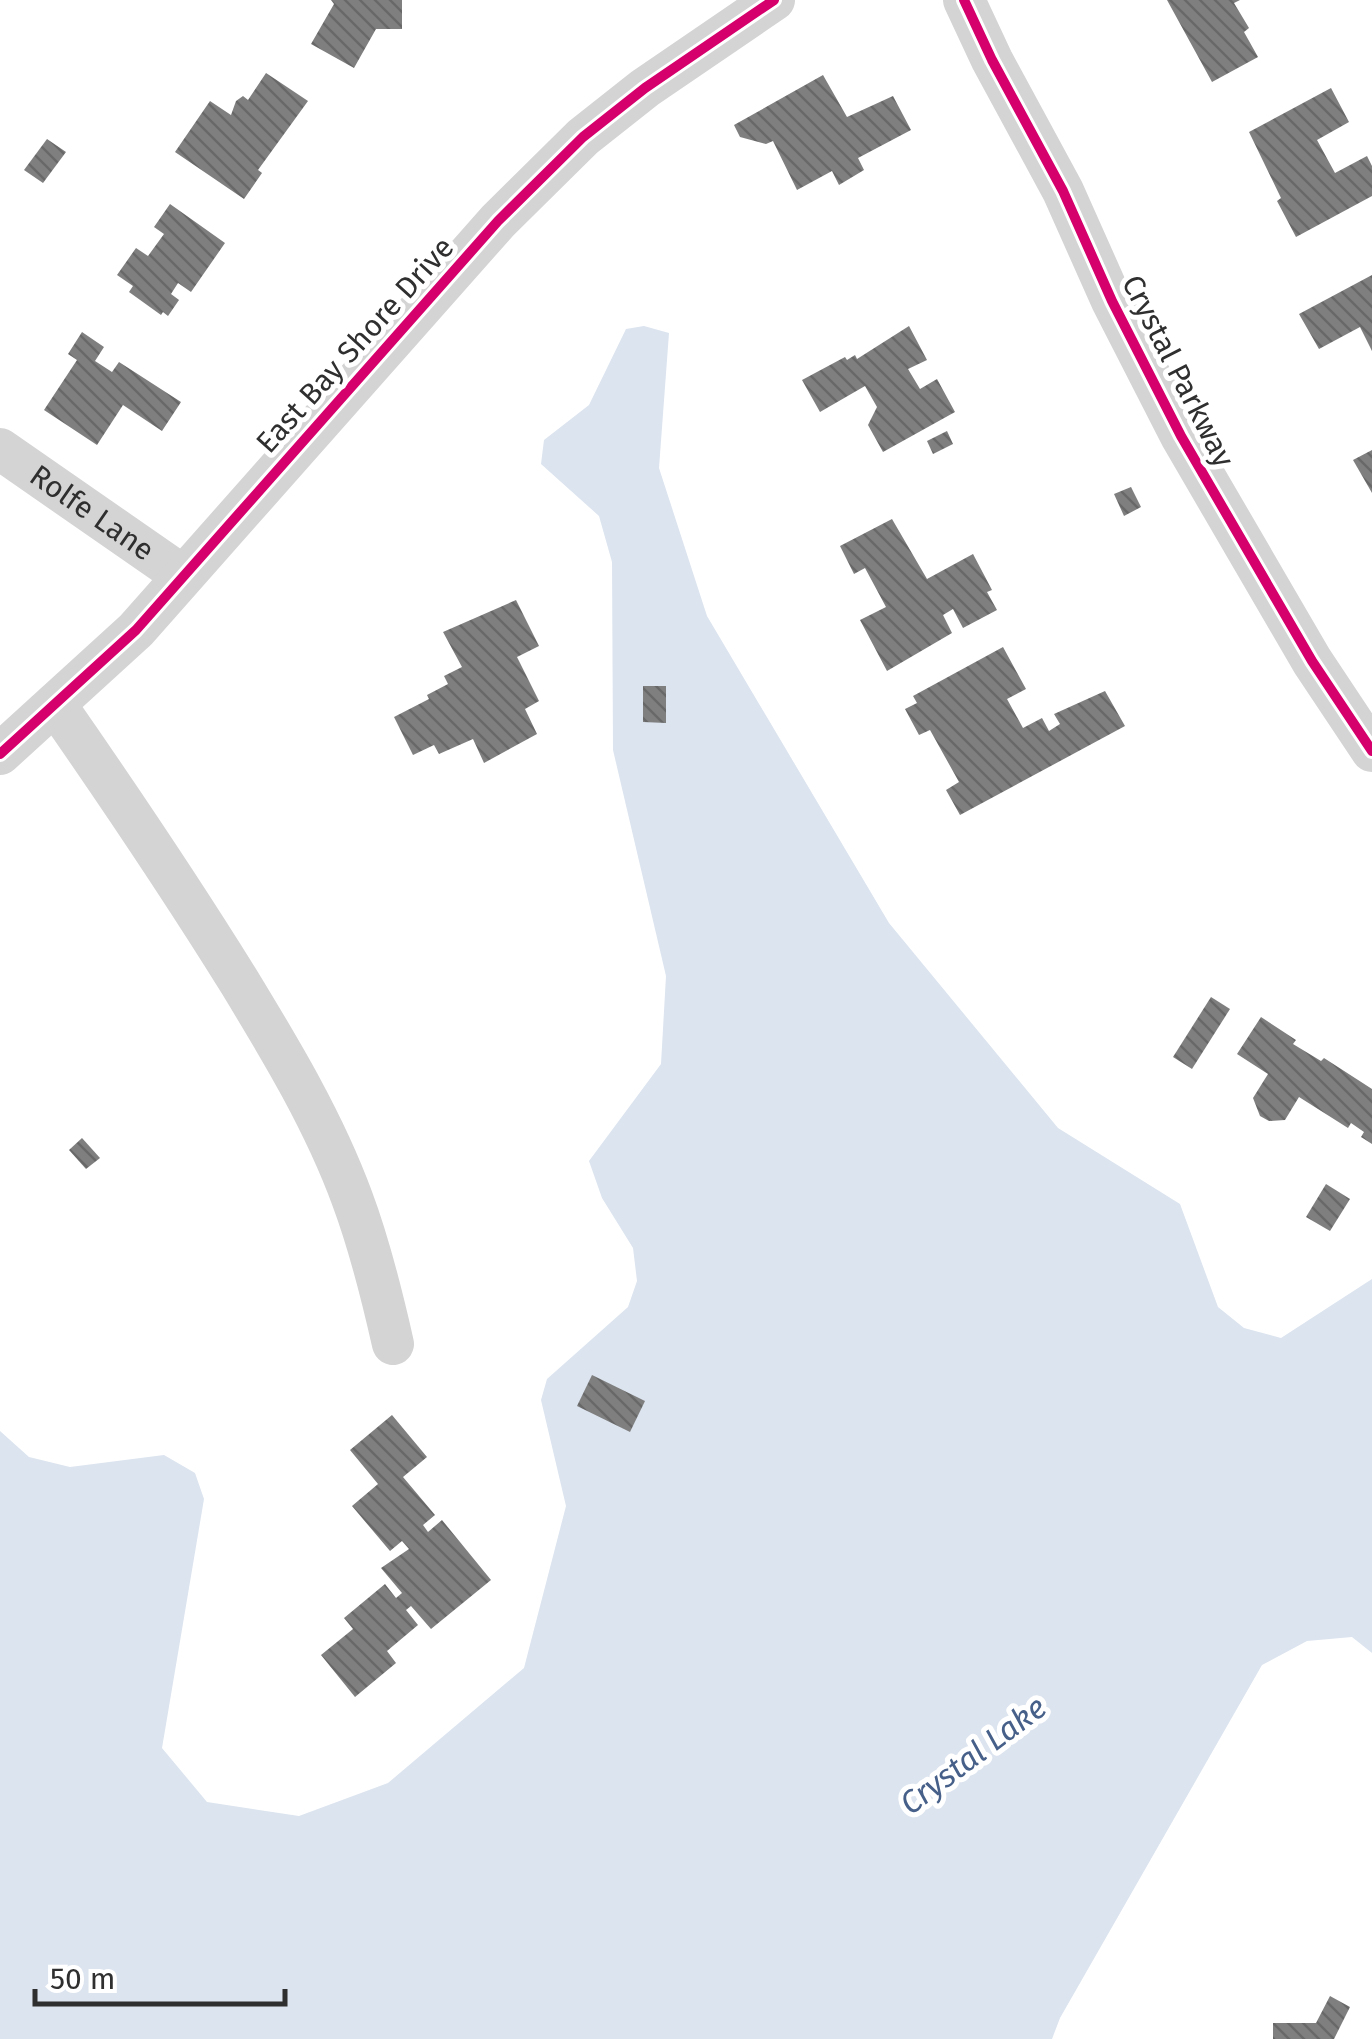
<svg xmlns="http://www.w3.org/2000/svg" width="1372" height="2039" viewBox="0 0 1372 2039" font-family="'Fira Sans',sans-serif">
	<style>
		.water { fill: #dce4ef }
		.building { fill: url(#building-back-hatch) }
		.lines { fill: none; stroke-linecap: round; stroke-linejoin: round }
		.minor { stroke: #d4d4d4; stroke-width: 42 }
		.cycleway-casing { stroke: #fff; stroke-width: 16 }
		.cycleway { stroke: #d6006c; stroke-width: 10 }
		.labels { text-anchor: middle; stroke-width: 10; stroke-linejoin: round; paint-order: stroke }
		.street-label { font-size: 30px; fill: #2f2f2f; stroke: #fff }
		.water-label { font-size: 32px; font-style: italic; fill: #466089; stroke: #fff }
	</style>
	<defs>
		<pattern id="building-back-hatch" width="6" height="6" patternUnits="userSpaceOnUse" patternTransform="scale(2.5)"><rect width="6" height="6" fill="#7f7f7f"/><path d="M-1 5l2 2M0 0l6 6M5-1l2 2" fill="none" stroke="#686868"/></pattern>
	</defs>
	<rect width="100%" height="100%" fill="#fff"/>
	<polygon class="water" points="644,326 669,333 659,468 707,616 889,923 1058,1128 1180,1204 1218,1307 1244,1328 1281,1338 1372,1279 1372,1653 1352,1637 1307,1641 1262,1665 1060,2018 1052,2039 0,2039 0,1431 29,1457 70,1467 164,1455 195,1473 204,1499 162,1748 207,1802 299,1816 388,1783 524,1668 566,1506 541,1400 547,1379 628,1307 637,1281 633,1248 602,1198 589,1161 661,1064 666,976 613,750 612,562 599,516 541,464 544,440 589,405 626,329"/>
	<g class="building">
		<polygon points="331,0 402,0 402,29 376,29 354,68 311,44 334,4"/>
		<polygon points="1167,0 1240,0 1234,3 1249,28 1244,32 1258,57 1212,82"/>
		<polygon points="266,73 308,101 258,170 262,173 244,199 175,152 210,101 231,115 236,101 243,96 248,100"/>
		<polygon points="823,75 847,117 893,96 911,130 858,158 864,170 839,185 832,171 797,190 773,141 766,144 740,137 734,125"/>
		<polygon points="1331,88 1349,122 1317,140 1335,173 1367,156 1372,166 1372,196 1296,237 1277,201 1281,198 1249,132"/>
		<polygon points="47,139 66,152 43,183 24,170"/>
		<polygon points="170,204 225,243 191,292 178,283 171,294 179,300 168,316 163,312 161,315 129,292 133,286 117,275 136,248 148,256 164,234 154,227"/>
		<polygon points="1372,275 1372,351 1360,327 1319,349 1299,314"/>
		<polygon points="909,326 927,360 908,369 920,389 937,379 955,412 883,452 868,425 877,407 865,386 820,412 802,380 845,357 847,360 855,355 857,359"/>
		<polygon points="82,332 104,347 95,361 112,372 119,362 181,402 162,431 123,405 97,445 44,410 77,360 68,354"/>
		<polygon points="947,431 953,444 933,454 927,441"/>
		<polygon points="1372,450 1372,493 1353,460"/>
		<polygon points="1131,487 1141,507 1124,516 1114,494"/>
		<polygon points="892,519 927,579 973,554 992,590 987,592 997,610 963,628 953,609 943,615 952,633 887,671 860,620 886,607 865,568 854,574 840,546"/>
		<polygon points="516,600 539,646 517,657 539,701 525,709 537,734 484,763 473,739 439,754 434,745 413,755 394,717 429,699 427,695 448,684 444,676 462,667 443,632"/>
		<polygon points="1003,647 1026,689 1007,699 1023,728 1042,718 1049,731 1060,724 1054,714 1105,691 1125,726 960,815 946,790 959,782 930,730 919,735 905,709 917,703 913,696"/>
		<polygon points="643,686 666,686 666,723 643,722"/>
		<polygon points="1211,997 1230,1009 1192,1069 1173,1057"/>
		<polygon points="1261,1017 1296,1040 1293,1044 1321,1061 1324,1058 1372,1089 1372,1144 1361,1137 1364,1132 1351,1123 1348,1128 1299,1097 1285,1120 1269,1121 1260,1116 1253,1098 1268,1074 1237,1054"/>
		<polygon points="82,1138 100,1158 86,1169 69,1150"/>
		<polygon points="1326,1184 1350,1199 1330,1231 1306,1217"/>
		<polygon points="592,1375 645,1401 630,1432 577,1406"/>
		<polygon points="392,1415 427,1457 403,1477 435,1515 423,1525 428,1532 442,1520 491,1580 431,1629 411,1606 406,1610 418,1625 387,1651 396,1663 355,1697 321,1655 353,1629 344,1618 385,1584 396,1598 402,1593 381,1568 409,1549 402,1541 390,1551 352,1506 378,1484 350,1450"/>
		<polygon points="1330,1996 1350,2007 1334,2039 1273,2039 1273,2023 1316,2023"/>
	</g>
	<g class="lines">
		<g class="minor">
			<polyline points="964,0 992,60 1063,191 1112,301 1181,436 1312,661 1372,751"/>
			<path id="s1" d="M0,449L183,576"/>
			<path d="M55,704C119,796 181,888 240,983C282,1052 324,1122 352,1198C370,1246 382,1295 393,1344"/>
			<polyline points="0,754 136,630 498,221 583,137 645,88 774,0"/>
		</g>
		<g class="cycleway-casing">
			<g id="cycleway">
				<polyline points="964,0 992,60 1063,191 1112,301 1181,436 1312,661 1372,751"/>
				<polyline points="0,754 136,630 498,221 583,137 645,88 774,0"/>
			</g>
		</g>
		<use href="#cycleway" class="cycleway"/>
	</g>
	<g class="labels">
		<g class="street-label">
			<text transform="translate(355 345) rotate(-48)" y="10">East Bay Shore Drive</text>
			<text transform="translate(1178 371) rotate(63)" y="10">Crystal Parkway</text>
			<text dy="10" stroke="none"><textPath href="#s1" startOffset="112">Rolfe Lane</textPath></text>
		</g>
		<g class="water-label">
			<text transform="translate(973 1755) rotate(-37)" y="11">Crystal Lake</text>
		</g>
	</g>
	<path d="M35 1989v15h250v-15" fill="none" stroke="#2f2f2f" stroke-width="5"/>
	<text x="50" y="1989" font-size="30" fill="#2f2f2f" stroke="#ffffff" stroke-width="8" paint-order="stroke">50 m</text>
</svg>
